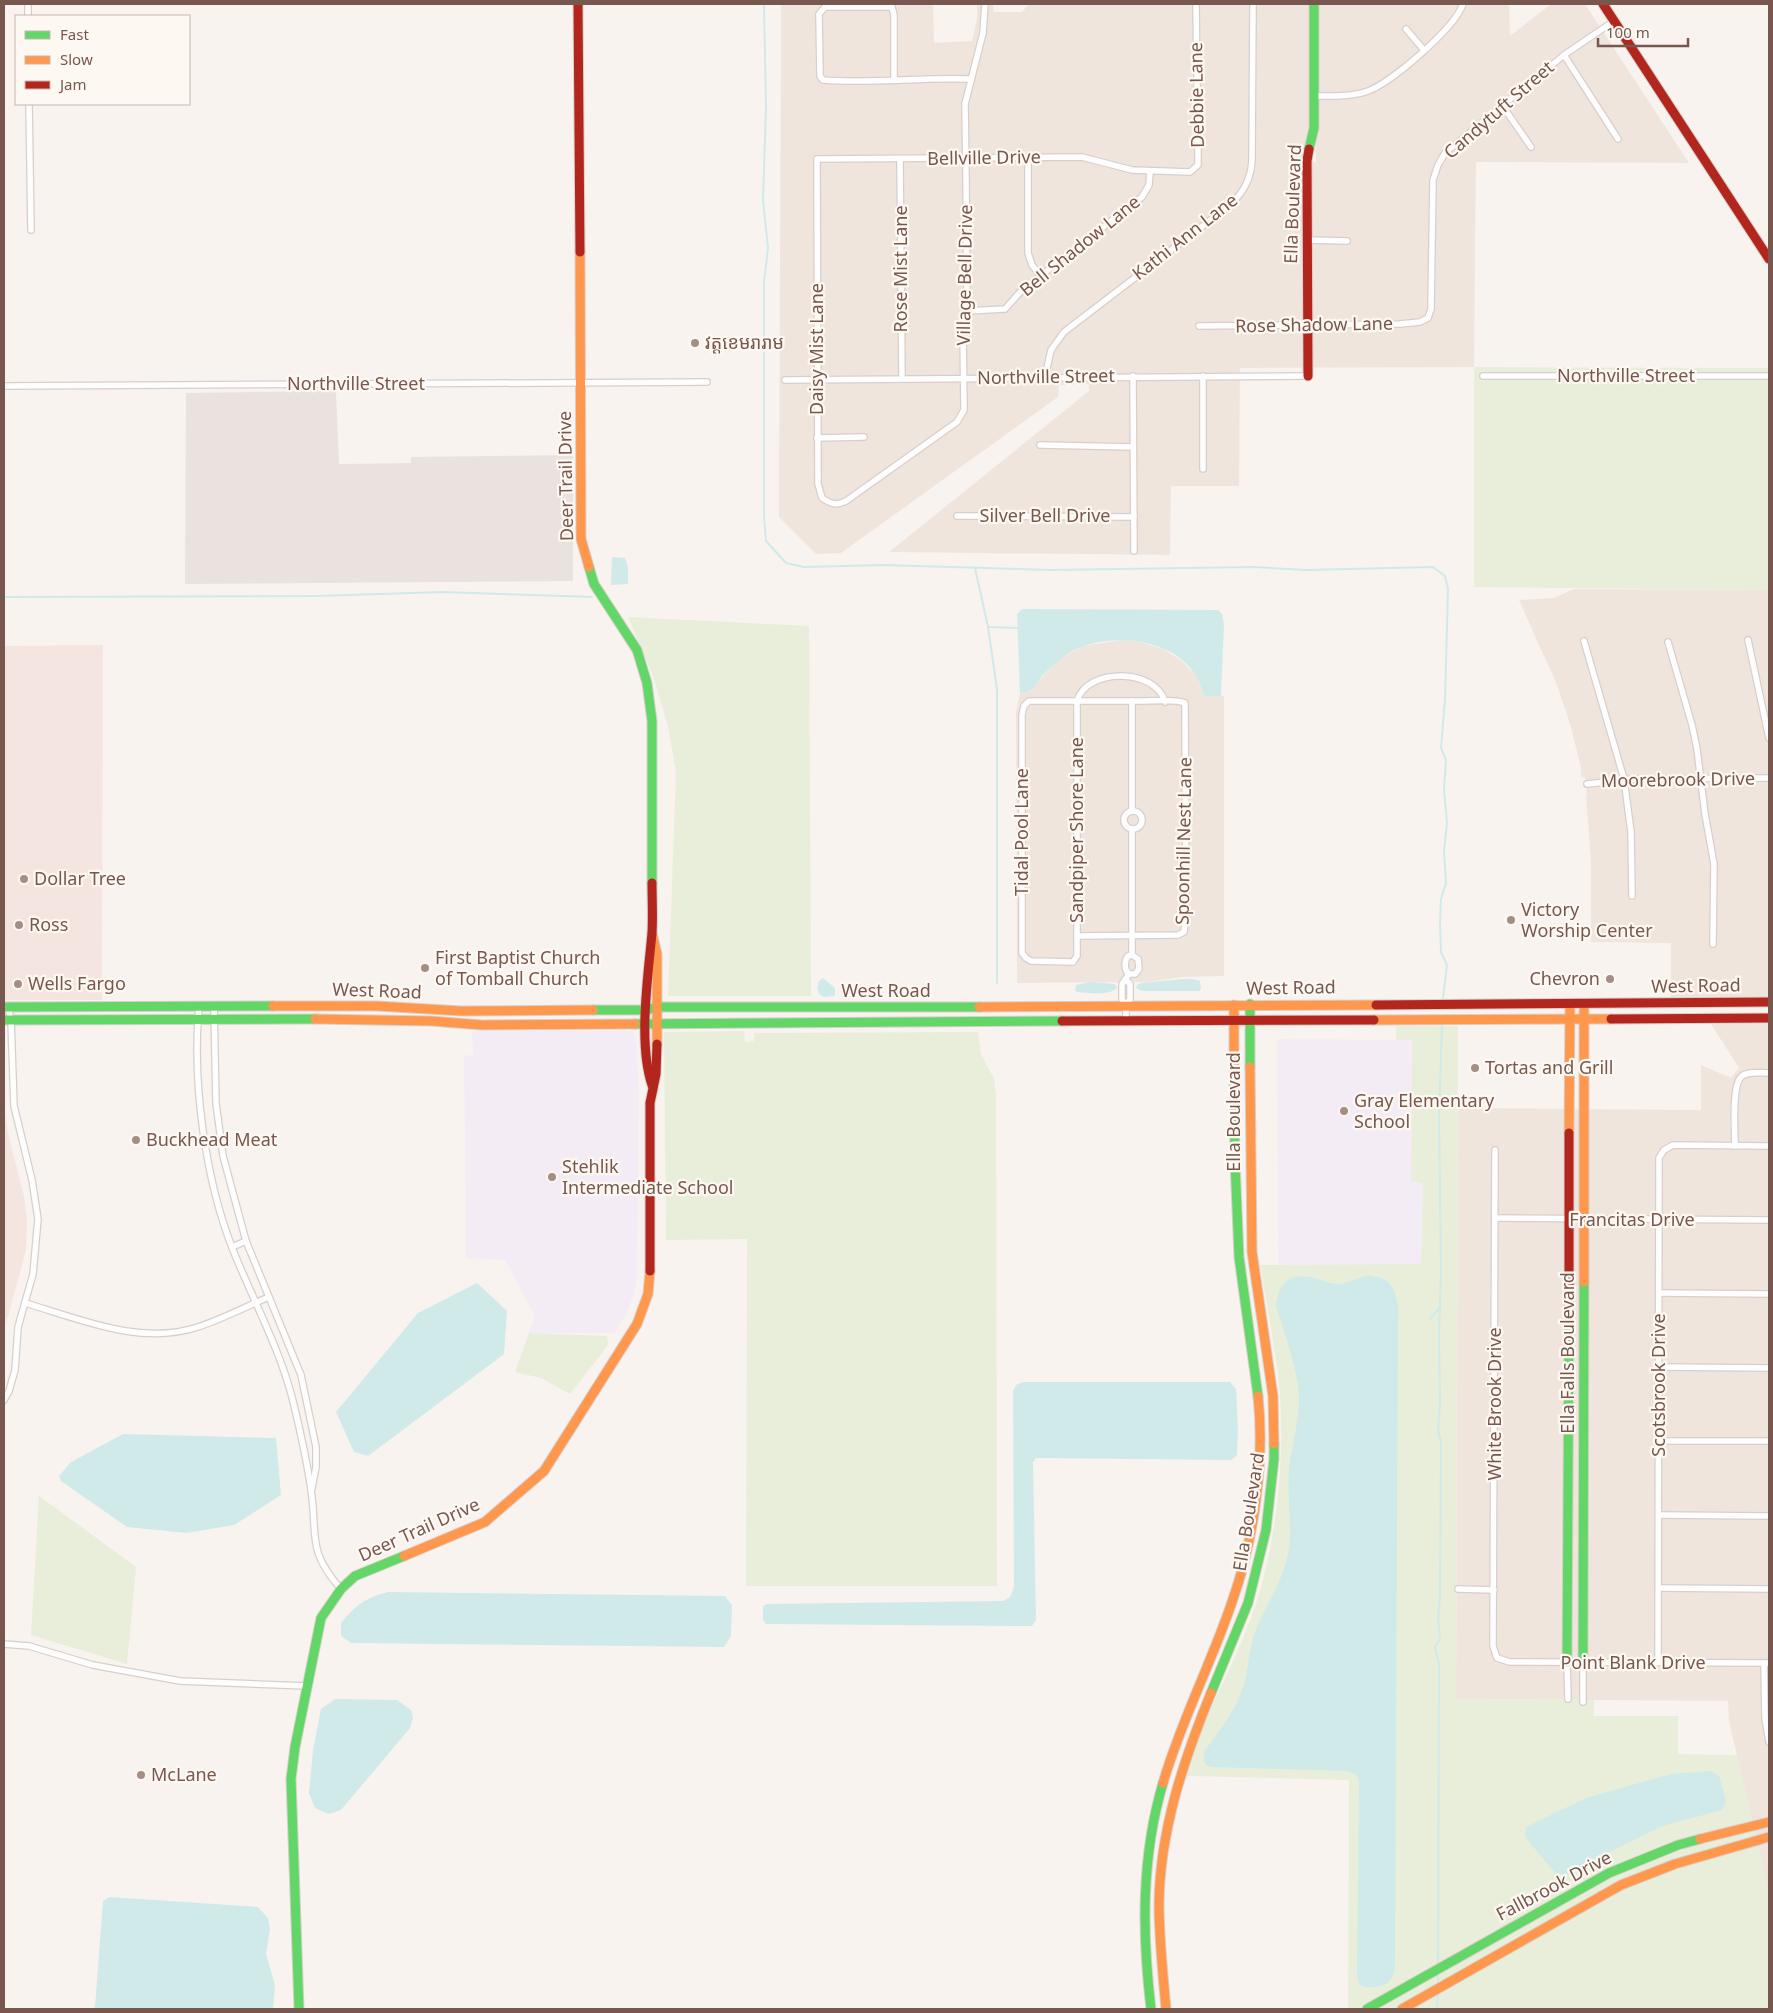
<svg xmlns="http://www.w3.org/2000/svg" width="1773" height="2013" viewBox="0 0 1773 2013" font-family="'Noto Sans','Noto Sans Khmer',sans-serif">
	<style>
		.residential { fill: #f0e5dd }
		.commercial { fill: #f5e5e0 }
		.industrial { fill: #eae2de }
		.education { fill: #f4ecf4 }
		.green { fill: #e8eeda }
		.water { fill: #d0eae9 }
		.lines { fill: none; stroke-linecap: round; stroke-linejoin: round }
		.stream { stroke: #d0eae9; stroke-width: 2 }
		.street-casing { stroke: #d7cfcc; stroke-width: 8 }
		.fast-casing { stroke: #d8cfcb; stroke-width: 11 }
		.slow-casing { stroke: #d8cfcb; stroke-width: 11 }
		.jam-casing { stroke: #d8cfcb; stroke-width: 11 }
		.street { stroke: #fefdfd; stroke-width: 5.5 }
		.fast { stroke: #63d668; stroke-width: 9 }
		.slow { stroke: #ff974d; stroke-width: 9 }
		.jam { stroke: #b3261e; stroke-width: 9 }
		.poi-dot { fill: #a48e86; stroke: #fef8f2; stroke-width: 2 }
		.labels { text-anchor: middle; stroke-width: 4.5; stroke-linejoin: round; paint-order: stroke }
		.street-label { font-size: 18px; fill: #77574e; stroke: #fef8f2 }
		.poi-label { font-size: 18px; fill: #77574e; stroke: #fef8f2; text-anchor: start }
	</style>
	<rect width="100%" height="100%" fill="#f8f3ef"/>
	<g class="residential">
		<polygon points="781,4 933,4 934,43 972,41 977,19 977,4 993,4 994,12 1022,12 1029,4 1309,4 1310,132 1303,161 1316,162 1316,4 1509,4 1510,36 1551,4 1585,4 1689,163 1476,162 1474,367 1240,368 1239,486 1171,486 1170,555 889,552 1089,391 1089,384 1059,385 1058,397 841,553 816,554 779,517"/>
		<polygon points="1574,589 1769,590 1769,997 1671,997 1671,943 1591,942 1591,860 1586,796 1587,794 1585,777 1581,777 1581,768 1571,727 1557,685 1519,600 1554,598"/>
		<polygon points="1121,640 1140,642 1163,649 1182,661 1197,677 1204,696 1224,696 1224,976 1182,977 1148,982 1017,983 1016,712 1020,693 1030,691 1053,665 1068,654 1083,646"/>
		<polygon points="1711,1024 1769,1024 1769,1895 1729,1721 1728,1701 1456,1699 1458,1108 1701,1110 1701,1065 1731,1078 1739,1068"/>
	</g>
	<g class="commercial">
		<polygon points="103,645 102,1000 4,1000 4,646"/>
		<polygon points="4,1103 8,1134 24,1196 27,1221 26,1250 8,1317 4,1325"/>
	</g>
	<polygon class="industrial" points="336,391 339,464 411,463 411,457 573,455 573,581 185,584 186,393"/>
	<g class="education">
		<polygon points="472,1031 632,1031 636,1035 639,1097 637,1279 633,1297 626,1315 614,1333 529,1333 535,1316 505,1260 466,1258 464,1056 473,1055"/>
		<polygon points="1277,1039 1412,1040 1411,1182 1423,1183 1421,1265 1278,1265"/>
	</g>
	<g class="green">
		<polygon points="1474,367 1769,368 1769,590 1474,587"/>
		<polygon points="628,617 809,626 811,996 668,996 676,772 668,726 653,676"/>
		<path d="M1397,1026H1458L1456,1699L1594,1700V1716H1678V1754L1737,1755L1769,1895V2009H1348L1349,1780L1186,1776C1191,1760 1196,1742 1203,1726C1221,1685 1243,1644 1257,1601C1279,1529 1286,1448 1278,1373C1273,1337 1266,1301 1260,1265L1421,1264L1423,1183L1411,1182L1412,1040H1396V1028Z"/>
		<polygon points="744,1031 745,1042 754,1041 754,1033 978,1032 981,1054 994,1079 996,1095 997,1586 746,1586 747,1239 666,1240 664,1032"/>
		<polygon points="529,1333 607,1336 608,1345 570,1394 541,1378 515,1372"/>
		<polygon points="39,1496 136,1567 127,1664 31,1635"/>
	</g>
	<g class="water">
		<polygon points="612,557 625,558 628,567 628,584 611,585"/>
		<path d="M1022,609L1218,610L1222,614L1224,624L1221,696H1204C1202,690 1200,684 1197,678C1175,636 1102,630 1066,655C1058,661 1050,668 1043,675C1039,680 1036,687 1031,690C1028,692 1023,692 1020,693L1017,614Z"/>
		<path d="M823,978L835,988V996L824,997C817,994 816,988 819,981Z"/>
		<polygon points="1182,979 1193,979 1200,981 1201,989 1199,991 1142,991 1136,988 1137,985 1141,983"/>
		<path d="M1090,982L1115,984L1117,988C1109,996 1088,993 1077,992L1075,990L1076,985Z"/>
		<polygon points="862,986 872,988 874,995 867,998 853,995 854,988"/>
		<path d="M1368,1275C1391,1279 1393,1284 1398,1305L1395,1967C1394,1971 1393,1976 1391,1979C1385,1988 1368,1989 1360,1985L1357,1976L1359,1780L1356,1774L1347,1771L1211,1767L1206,1765L1204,1760V1752C1218,1732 1234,1713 1242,1691C1249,1671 1248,1651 1255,1632C1267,1602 1288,1574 1290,1540C1291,1516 1287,1493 1289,1469C1292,1442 1302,1413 1298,1386C1294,1359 1284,1332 1276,1306C1278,1287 1287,1273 1308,1277C1319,1278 1328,1284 1339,1284C1348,1283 1359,1278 1368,1275Z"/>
		<polygon points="477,1283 507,1311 504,1354 368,1456 354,1452 336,1412 418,1313"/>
		<polygon points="1023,1382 1230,1382 1236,1389 1238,1429 1237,1455 1231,1460 1036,1458 1033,1462 1036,1620 1032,1626 766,1624 763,1620 763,1606 767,1604 1003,1601 1010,1597 1014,1587 1013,1391 1016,1385"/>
		<polygon points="123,1434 276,1438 281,1495 234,1525 186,1533 127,1527 61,1481 59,1476 71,1462"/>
		<path d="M388,1592L725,1596L732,1605L731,1636L724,1647L351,1643L341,1636V1623C356,1605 365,1598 388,1592Z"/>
		<polygon points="335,1699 397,1700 411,1710 413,1718 410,1728 341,1810 329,1814 315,1808 309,1793 313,1750 321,1709"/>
		<polygon points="1710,1771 1719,1776 1726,1801 1722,1810 1663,1826 1584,1864 1568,1875 1556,1874 1525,1837 1526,1827 1586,1798 1671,1774"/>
		<polygon points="109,1897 258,1907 268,1918 270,1929 266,1954 275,1985 273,2009 92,2009 95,2007 103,1901"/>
	</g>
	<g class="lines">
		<g class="stream">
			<polyline points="764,4 766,107 763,200 768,248 764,282 764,515 766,541 786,563 804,567 884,565 1050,570 1254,567 1305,570 1433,567 1445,576 1448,589 1445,699 1441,748 1446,760 1444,790 1447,823 1444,851 1446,883 1441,899 1440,924 1441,952 1447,965 1443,998"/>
			<polyline points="975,568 988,627 997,689 997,983"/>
			<polyline points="4,597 316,596 443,592 592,597"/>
			<polyline points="988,627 1020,628"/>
			<polyline points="1430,1319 1439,1309"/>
			<polyline points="1438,1967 1439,1664 1435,1647 1440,1639 1438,1619 1440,1596 1441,1443 1438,1429 1440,1404 1439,1337 1441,1270 1439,1115 1442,1026"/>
			<polyline points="1438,1984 1438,1974"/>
			<polyline points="1437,2009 1438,1992"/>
		</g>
		<g class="street-casing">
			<g id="street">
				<polyline points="28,4 28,16"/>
				<path d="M985,4L983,33L965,104L966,177L967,311L963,331L964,410L957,422L846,501C836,506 831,504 822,498L818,484L817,159L1082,157L1132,170L1190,172L1198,165V156L1196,4"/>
				<polyline points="1406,29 1424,50"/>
				<polyline points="1564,55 1618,139"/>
				<path d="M894,80V15L892,7H825L819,14L820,76L823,80C871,84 921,77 970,79"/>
				<path d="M1314,96C1332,96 1351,97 1368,91C1392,82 1454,29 1463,4"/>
				<polyline points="29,104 31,230"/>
				<polyline points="1502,105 1531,147"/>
				<polyline points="1028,157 1028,253 1032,265 1040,275"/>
				<polyline points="900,159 902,378"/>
				<polyline points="1307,240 1347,241"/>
				<polyline points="967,311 1005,309 1021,291 1142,197 1149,185 1150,172"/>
				<polyline points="1199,326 1400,324 1420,322 1428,318 1431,309 1433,180 1438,165 1445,153 1564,55 1614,21"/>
				<polyline points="1133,376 1134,551"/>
				<polyline points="1483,376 1769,376"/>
				<path d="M1045,377L1051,350L1064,332L1226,208C1242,195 1251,181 1252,160L1253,4"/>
				<polyline points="785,380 1308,376"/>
				<polyline points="4,386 707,382"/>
				<polyline points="817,438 864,437"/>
				<polyline points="1040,445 1133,447"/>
				<polyline points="1203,469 1203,376"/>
				<polyline points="957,516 1134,517"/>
				<polyline points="1748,640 1769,738"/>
				<polyline points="1584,641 1624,779 1631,832 1632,896"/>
				<polyline points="1668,642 1692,725 1697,749 1705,814 1714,864 1713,944"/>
				<polyline points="1132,701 1132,811"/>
				<polyline points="1587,784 1633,779 1769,778"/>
				<circle cx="1133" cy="820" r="9"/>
				<path d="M1077,936L1178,935L1184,932L1186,909L1185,703C1176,699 1153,701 1142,701C1105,701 1067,701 1029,701L1024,706L1022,715V953L1026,958L1031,961L1073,962L1077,956V701C1087,667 1156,668 1165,702"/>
				<polyline points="1132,955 1132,829"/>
				<polyline points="1129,974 1135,974 1139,969 1138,959 1132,955"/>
				<path d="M1129,974C1124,970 1124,961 1128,956L1132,955"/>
				<polyline points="1126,1004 1122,1000 1122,984 1129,974"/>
				<polyline points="1126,1004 1130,1000 1130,984 1126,980"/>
				<polyline points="1126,1004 1126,1022"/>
				<path d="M199,1007C192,1082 205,1179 233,1250C253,1300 280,1349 293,1401C300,1430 307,1461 311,1490C318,1535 306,1550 341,1589"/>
				<polyline points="214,1007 216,1103 223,1156 246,1241 301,1375 316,1447 316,1467 312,1488"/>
				<path d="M1735,1146C1735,1131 1731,1084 1742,1076C1749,1071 1761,1073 1769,1073"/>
				<polyline points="1495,1150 1493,1646 1497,1658 1510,1662 1769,1663"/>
				<polyline points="1496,1218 1769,1220"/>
				<polyline points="232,1247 246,1241"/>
				<polyline points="1659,1293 1769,1294"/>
				<path d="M25,1303C80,1319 140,1346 198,1327C222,1319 245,1307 269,1297"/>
				<polyline points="1660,1367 1769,1368"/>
				<polyline points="4,1400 9,1391 15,1370 18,1327 33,1274 38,1219 32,1180 14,1106 11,1020 8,1007"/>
				<polyline points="1659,1441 1769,1441"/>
				<polyline points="1659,1515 1769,1516"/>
				<polyline points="1659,1588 1769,1589"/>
				<polyline points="1458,1589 1494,1590"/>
				<polyline points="4,1644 29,1646 93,1665 180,1681 307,1686"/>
				<polyline points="1567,1662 1568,1699"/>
				<polyline points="1583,1662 1583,1702"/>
				<polyline points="1658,1662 1659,1158 1664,1150 1673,1145 1769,1146"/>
				<polyline points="1764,1663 1765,1718 1769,1742"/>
			</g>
		</g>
		<g class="fast-casing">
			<g id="fast">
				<polyline points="1309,149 1314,128 1314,4"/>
				<polyline points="589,567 594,584 637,650 647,683 652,721 652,883"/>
				<polyline points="1250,1004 1250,1067"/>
				<polyline points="4,1007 273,1006"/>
				<polyline points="593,1010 647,1010 657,1007 979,1007"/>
				<polyline points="4,1020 315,1019"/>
				<polyline points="635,1024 1062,1021"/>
				<polyline points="1234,1075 1235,1162 1239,1257 1258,1396"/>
				<polyline points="1567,1662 1569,1316"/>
				<polyline points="1583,1662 1584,1282"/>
				<polyline points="1211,1693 1248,1603 1266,1530 1274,1459 1274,1444"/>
				<polyline points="299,2009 291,1779 295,1747 321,1618 341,1589 355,1576 404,1556"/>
				<path d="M1151,2009C1142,1934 1141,1857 1163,1783"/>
				<polyline points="1367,2009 1609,1873 1678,1845 1700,1839"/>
			</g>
		</g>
		<g class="slow-casing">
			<g id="slow">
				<polyline points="580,252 581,539 589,567"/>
				<polyline points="652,933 657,954 657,1044"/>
				<polyline points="1584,1004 1584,1282"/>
				<polyline points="273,1006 377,1006 461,1011 593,1010"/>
				<polyline points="979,1007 1376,1005"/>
				<polyline points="315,1019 431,1021 482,1025 635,1024"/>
				<polyline points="1374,1020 1611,1019"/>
				<polyline points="1250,1067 1252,1252 1273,1396 1274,1444"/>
				<polyline points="1234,1075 1234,1005"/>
				<polyline points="1569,1133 1570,1004"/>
				<polyline points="404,1556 485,1522 544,1471 637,1324 648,1294 650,1271"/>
				<path d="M1163,1783C1181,1721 1211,1664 1232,1602C1254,1540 1265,1462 1258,1396"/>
				<polyline points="1700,1839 1769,1822"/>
				<path d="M1166,2009C1163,1974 1159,1938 1159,1903C1160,1830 1184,1759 1211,1693"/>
				<polyline points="1402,2009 1621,1885 1675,1864 1769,1837"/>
			</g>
		</g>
		<g class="jam-casing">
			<g id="jam">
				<polyline points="578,4 580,252"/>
				<polyline points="1603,4 1769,259"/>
				<polyline points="1308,376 1307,161 1309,149"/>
				<path d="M652,883C652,899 653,916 652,933C648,977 638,1043 652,1085"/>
				<polyline points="1376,1005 1769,1002"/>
				<polyline points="1611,1019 1769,1018"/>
				<polyline points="1062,1021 1374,1020"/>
				<polyline points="650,1271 650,1103 656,1074 657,1044"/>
				<polyline points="1569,1316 1569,1133"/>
			</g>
		</g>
		<use href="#street" class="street"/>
		<use href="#fast" class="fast"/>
		<use href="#slow" class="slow"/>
		<use href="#jam" class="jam"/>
	</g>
	<g class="poi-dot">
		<circle cx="695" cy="343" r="5"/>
		<circle cx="24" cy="879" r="5"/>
		<circle cx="1511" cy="920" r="5"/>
		<circle cx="19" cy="925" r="5"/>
		<circle cx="425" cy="968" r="5"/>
		<circle cx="1610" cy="979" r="5"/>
		<circle cx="18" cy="984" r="5"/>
		<circle cx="1475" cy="1068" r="5"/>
		<circle cx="1344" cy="1111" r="5"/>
		<circle cx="136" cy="1140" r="5"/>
		<circle cx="552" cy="1177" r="5"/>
		<circle cx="141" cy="1775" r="5"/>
	</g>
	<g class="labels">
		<g class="street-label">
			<text transform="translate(1197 95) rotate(-91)" y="6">Debbie Lane</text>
			<text transform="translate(1499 110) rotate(-41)" y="6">Candytuft Street</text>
			<text transform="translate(984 158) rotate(-1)" y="6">Bellville Drive</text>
			<text transform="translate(1293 204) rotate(-88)" y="6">Ella Boulevard</text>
			<text transform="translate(1185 237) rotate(-38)" y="6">Kathi Ann Lane</text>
			<text transform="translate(1080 246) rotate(-39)" y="6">Bell Shadow Lane</text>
			<text transform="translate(901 269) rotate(-90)" y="6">Rose Mist Lane</text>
			<text transform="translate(965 275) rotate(-89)" y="6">Village Bell Drive</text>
			<text transform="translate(1314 325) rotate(-1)" y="6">Rose Shadow Lane</text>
			<text transform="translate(817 349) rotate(-90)" y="6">Daisy Mist Lane</text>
			<text x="1626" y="382">Northville Street</text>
			<text transform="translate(1046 377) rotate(-1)" y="6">Northville Street</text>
			<text x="356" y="390">Northville Street</text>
			<text transform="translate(566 476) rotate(-91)" y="6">Deer Trail Drive</text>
			<text x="1045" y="522">Silver Bell Drive</text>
			<text transform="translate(1678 780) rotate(-1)" y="6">Moorebrook Drive</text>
			<text transform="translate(1077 830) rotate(-90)" y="6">Sandpiper Shore Lane</text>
			<text transform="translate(1022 832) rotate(-90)" y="6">Tidal Pool Lane</text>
			<text transform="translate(1184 841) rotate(-89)" y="6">Spoonhill Nest Lane</text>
			<text transform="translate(1696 986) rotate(-1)" y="6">West Road</text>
			<text transform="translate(1291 988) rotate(-1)" y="6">West Road</text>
			<text transform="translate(377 991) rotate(2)" y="6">West Road</text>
			<text x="886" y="997">West Road</text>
			<text transform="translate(1234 1112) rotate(-90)" y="6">Ella Boulevard</text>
			<text x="1632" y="1226">Francitas Drive</text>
			<text transform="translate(1568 1353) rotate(-90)" y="6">Ella Falls Boulevard</text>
			<text transform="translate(1659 1385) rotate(-90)" y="6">Scotsbrook Drive</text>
			<text transform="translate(1495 1404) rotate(-90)" y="6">White Brook Drive</text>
			<text transform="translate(1249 1512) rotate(-81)" y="6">Ella Boulevard</text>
			<text transform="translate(419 1530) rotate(-24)" y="6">Deer Trail Drive</text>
			<text x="1633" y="1669">Point Blank Drive</text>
			<text transform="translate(1554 1886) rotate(-28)" y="6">Fallbrook Drive</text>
		</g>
		<g class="poi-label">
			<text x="705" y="349">វត្តខេមរារាម</text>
			<text x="34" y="885">Dollar Tree</text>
			<text x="1521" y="916">Victory<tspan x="1521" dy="21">Worship Center</tspan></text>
			<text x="29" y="931">Ross</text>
			<text x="435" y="964">First Baptist Church<tspan x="435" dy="21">of Tomball Church</tspan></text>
			<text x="1600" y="985" text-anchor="end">Chevron</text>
			<text x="28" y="990">Wells Fargo</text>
			<text x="1485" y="1074">Tortas and Grill</text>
			<text x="1354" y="1107">Gray Elementary<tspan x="1354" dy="21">School</tspan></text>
			<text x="146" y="1146">Buckhead Meat</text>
			<text x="562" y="1173">Stehlik<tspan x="562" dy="21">Intermediate School</tspan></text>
			<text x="151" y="1781">McLane</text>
		</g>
	</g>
	<rect width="1773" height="2013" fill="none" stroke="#77574e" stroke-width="10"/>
	<rect x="15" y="15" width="175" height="90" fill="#fef8f2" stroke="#c8b8b0"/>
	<rect x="25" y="31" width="25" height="8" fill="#63d668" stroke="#c8b8b0"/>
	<text x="60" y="40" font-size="15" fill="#77574e">Fast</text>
	<rect x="25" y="56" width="25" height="8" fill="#ff974d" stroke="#c8b8b0"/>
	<text x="60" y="65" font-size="15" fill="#77574e">Slow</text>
	<rect x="25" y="81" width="25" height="8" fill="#b3261e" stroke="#c8b8b0"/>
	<text x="60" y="90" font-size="15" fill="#77574e">Jam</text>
	<path d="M1598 38v8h90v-8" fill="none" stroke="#77574e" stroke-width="2.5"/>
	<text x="1606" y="38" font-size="15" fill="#77574e" stroke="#fef8f2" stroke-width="4" paint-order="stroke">100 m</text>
</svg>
